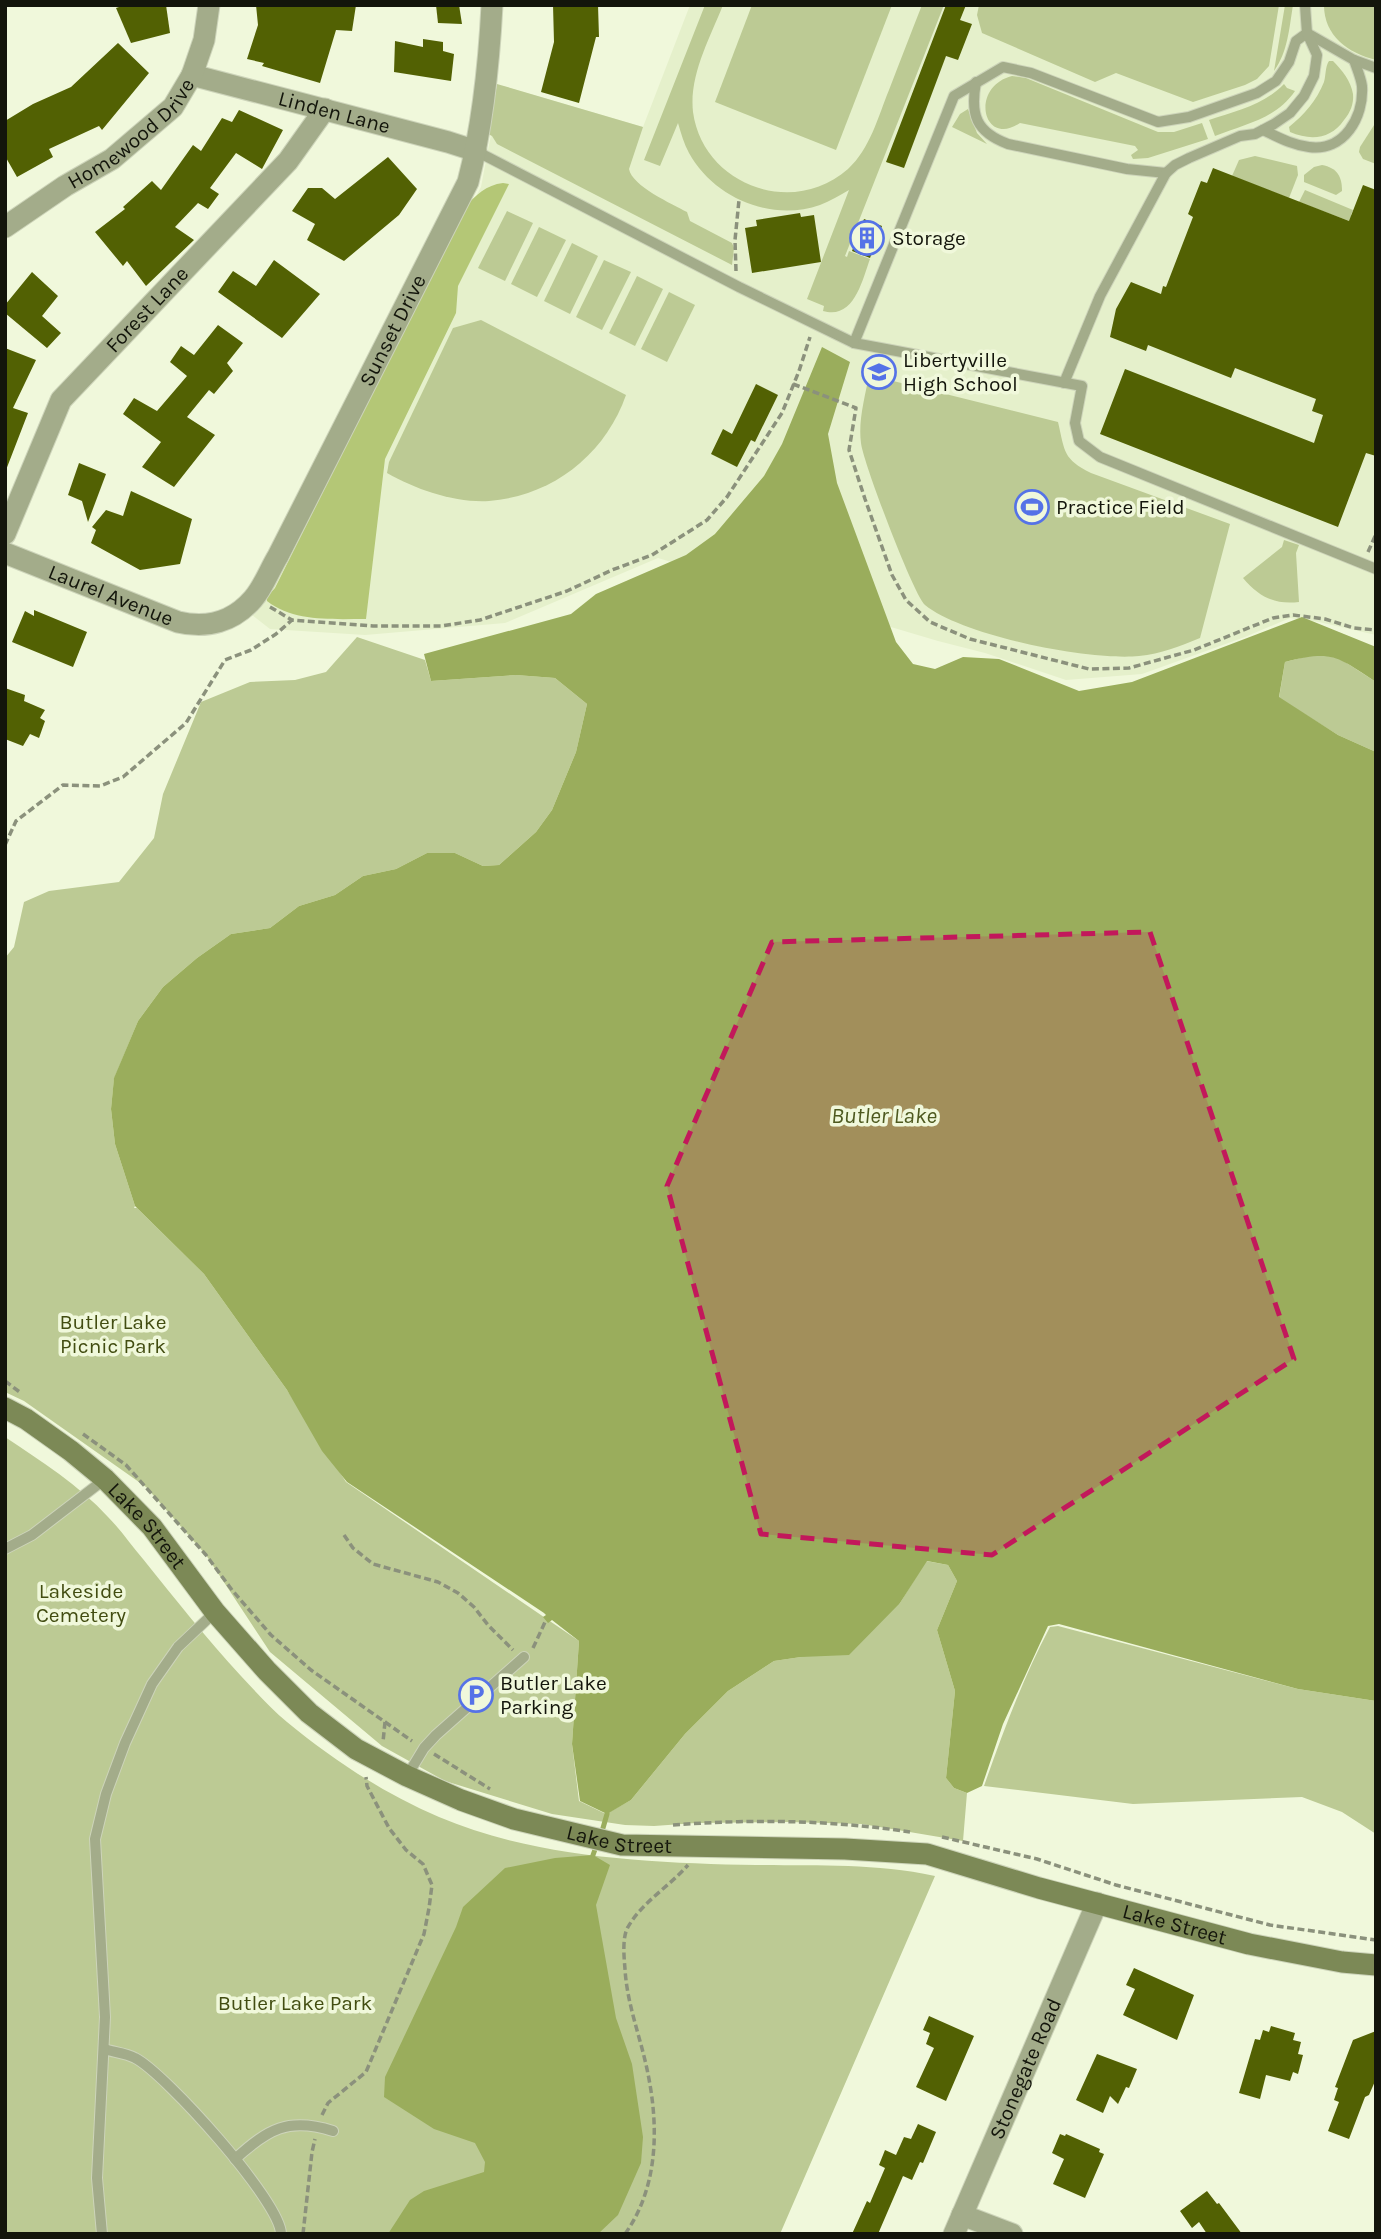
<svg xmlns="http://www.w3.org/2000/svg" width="1381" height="2239" viewBox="0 0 1381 2239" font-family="Karla,sans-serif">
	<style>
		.built { fill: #e5f0cb }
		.green { fill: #bcca94 }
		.forest { fill: #b4c776 }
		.water { fill: #9aad5c }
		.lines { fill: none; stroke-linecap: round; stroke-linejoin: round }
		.stream { stroke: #9aad5c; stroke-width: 5 }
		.building { fill: #526103 }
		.lane-casing { stroke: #cdd4ba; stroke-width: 12 }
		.street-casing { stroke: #cdd4ba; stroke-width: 23 }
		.secondary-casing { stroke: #cdd4ba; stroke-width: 23 }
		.path { stroke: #8b917c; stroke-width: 3.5; stroke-dasharray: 7 3.5; stroke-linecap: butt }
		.lane { stroke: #a3ac8a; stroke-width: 10 }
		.street { stroke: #a3ac8a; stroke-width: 21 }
		.secondary { stroke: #7c8956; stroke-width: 21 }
		.marked { fill: #c2185b; fill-opacity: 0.2; stroke: #c2185b; stroke-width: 5; stroke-dasharray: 14 9; stroke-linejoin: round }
		.labels { text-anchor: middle; stroke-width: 7; stroke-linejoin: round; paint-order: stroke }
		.street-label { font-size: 21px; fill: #13150b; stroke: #f0f8db }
		.poi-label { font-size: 21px; fill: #13150b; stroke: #f0f8db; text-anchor: start }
		.park-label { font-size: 21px; fill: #424d11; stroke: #f0f8db }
		.water-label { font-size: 23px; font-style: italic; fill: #4d591f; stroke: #f0f8db }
	</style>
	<rect width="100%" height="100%" fill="#f0f8db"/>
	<polygon class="built" points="690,5 1376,5 1376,635 1319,622 1290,618 1245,637 1142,674 1066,680 985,653 938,641 658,558 505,623 365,635 270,629 252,615 481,187 493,124 503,86 643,127"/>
	<g class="green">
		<path d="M705,5H723C710,38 689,75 693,112C703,185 793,218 848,169C870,149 878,117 889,90C900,61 911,33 922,5H944L845,256L847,257L849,251L870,259C862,281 854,320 823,311L824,306L807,299L849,190C840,195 830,201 820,205C771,222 714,198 689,153C684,144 681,133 678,123L660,166L644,160Z"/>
		<polygon points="752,5 892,5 836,150 715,102"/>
		<polygon points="979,5 1279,5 1269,66 1257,79 1245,85 1193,102 1116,73 1095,82 982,33 977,15"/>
		<path d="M1285,5H1293C1289,29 1288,51 1274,71Z"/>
		<path d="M1324,5H1376V60C1348,53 1324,36 1324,5Z"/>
		<path d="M1329,61H1333C1342,70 1351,81 1353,94C1354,104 1350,113 1344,120C1331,139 1311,141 1290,132L1289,127C1304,115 1317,100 1324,82C1326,75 1325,67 1329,61Z"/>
		<path d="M1012,76L1026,78L1158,132H1174L1202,123L1208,139L1148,158L1133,159L1131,155L1138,150L1135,146L1020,123C983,148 969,87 1012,76Z"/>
		<path d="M497,84L643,127L629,169C632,186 672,204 687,212L690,221L732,243L734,248L732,265L497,144L492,136L488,134Z"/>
		<path d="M1284,84L1287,88L1295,91C1276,119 1245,124 1215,136L1209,120C1236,111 1264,105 1284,84Z"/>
		<polygon points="968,109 977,133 987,144 952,127 960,114"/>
		<polygon points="1376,122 1376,164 1363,159 1359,152 1360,147"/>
		<polygon points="1255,156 1297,166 1298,175 1289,198 1232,176 1239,160"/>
		<path d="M1322,165C1337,168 1342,176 1342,191L1336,195L1304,182V175L1314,167Z"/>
		<polygon points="1305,190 1353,210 1351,215 1357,224 1299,202"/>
		<polygon points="507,211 533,223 505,281 478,268"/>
		<polygon points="539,227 566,240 537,297 511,284"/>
		<polygon points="572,243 598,256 570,314 544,301"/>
		<polygon points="604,260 631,272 602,330 576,317"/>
		<polygon points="637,276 663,289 635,346 609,333"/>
		<polygon points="669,292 695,305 667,362 641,349"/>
		<path d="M481,320L626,395C605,455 552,496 489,501C455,503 417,490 387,473L389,462L453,328Z"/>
		<path d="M869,375L1058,422C1065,452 1063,459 1091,473L1230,524L1200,638C1180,646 1161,654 1139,656C1090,661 963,636 925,605C914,596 863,462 861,443C858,421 865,397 869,375Z"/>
		<path d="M1284,540L1299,545L1296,553L1299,602C1275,605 1259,597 1243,578L1282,547Z"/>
		<polygon points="357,637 425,660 431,681 516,675 555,678 587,704 576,752 552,810 536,832 499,865 483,866 455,853 427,853 396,869 363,876 335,895 299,906 270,928 231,934 197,958 163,987 138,1021 114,1079 111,1109 115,1144 135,1206 134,1208 137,1208 204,1274 287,1390 346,1482 579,1641 572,1744 579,1801 606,1814 631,1800 685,1734 728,1691 774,1661 801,1657 900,1603 926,1561 948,1565 957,1581 937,1630 955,1691 946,1778 954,1788 967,1793 963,1841 862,1824 789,1822 696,1823 654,1826 625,1825 552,1814 445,1781 382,1746 270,1652 206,1555 146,1487 24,1401 5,1392 5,958 14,947 24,902 49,891 119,882 154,838 163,794 201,702 250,682 295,680 326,672"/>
		<polygon points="1316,654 1339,658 1376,682 1376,752 1338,735 1279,698 1285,662"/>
		<path d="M5,1437C41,1461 79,1485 108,1517C121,1530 131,1545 143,1559C175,1599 207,1639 241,1676C256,1692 271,1709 287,1722C333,1760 385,1794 439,1817C535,1858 653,1863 756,1865C818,1866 873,1863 935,1876L780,2234H5Z"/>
		<path d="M1058,1626L1298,1689L1376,1701V1834L1342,1812L1302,1797L1133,1804L984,1786C1003,1732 1023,1678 1050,1627Z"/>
	</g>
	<path class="forest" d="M503,183L509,184L458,286L456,313L385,459L366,619C332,619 294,622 267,601V597L275,588L465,207C476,195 486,185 503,183Z"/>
	<g class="water">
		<path d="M822,347L850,362L828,434L837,483L896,642L913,664L935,669L963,657L999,659L1079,691L1132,682L1302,617L1376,647V682C1336,656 1333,650 1285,662L1279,697L1338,735L1376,752V1701L1298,1689L1059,1624L1048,1626L1003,1724L982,1786L967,1793L954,1788L946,1778L955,1691L937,1630L957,1581L948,1565L927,1561L900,1603L849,1655L801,1657L774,1661L728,1691L685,1734L631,1800L607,1814L580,1801L572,1744L579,1641L552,1620L548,1623L543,1617L546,1615L544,1613L347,1482L322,1451L287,1390L204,1274L135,1206L115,1144L111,1109L114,1078L138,1021L163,987L197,958L231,934L270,928L299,906L335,895L363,876L396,869L427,853H455L483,866L499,865L536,832L552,810L576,752L587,704L555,678L516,675L431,681L424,654L571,614L596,594L686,555L715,534L764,476L782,444Z"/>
		<polygon points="593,1855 610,1865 596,1905 616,2018 632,2064 643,2137 641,2163 618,2215 598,2234 388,2234 410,2200 424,2191 484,2172 485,2162 475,2143 434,2129 384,2097 385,2077 456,1927 463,1907 505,1868 555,1858"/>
	</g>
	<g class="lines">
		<g class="stream">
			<polyline points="601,1835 607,1814"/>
			<polyline points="593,1855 597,1844"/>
		</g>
	</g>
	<g class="building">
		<polygon points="125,5 166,5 170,33 131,43 116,8"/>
		<polygon points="256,5 356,5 352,31 336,30 320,83 262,66 264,63 247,59 258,25"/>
		<polygon points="436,5 459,5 462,24 438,23"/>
		<polygon points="553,5 598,5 599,37 596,37 579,103 541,92 554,42"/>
		<polygon points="946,5 966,5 960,20 972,24 958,60 946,56 904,168 886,162"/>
		<polygon points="423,39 443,42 443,51 454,54 451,81 394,72 395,41 423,47"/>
		<polygon points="118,43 149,73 102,130 99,126 49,149 53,157 17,177 5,156 5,121 33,104 71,87"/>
		<polygon points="239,110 283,130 262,169 236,153 210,188 219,194 208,209 198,203 175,227 194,240 146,286 127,261 123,266 95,232 125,209 123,207 152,181 161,190 193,145 201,151 222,118 232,122"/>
		<polygon points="388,157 417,189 399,215 344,261 307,240 315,224 292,211 308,188 322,188 335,199"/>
		<polygon points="1213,168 1349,221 1363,185 1376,190 1376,456 1366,453 1338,527 1100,434 1125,369 1314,443 1323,415 1312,411 1316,399 1235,368 1231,378 1148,345 1146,351 1110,337 1116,309 1131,282 1161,294 1163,286 1166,287 1193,217 1188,214 1201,181 1207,183"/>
		<polygon points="800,213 801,217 814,215 821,262 752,273 745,228 757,226 756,220"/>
		<polygon points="864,219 882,226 870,258 852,251"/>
		<polygon points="274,260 320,294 282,338 218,292 233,271 256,286"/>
		<polygon points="32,272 58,296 42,316 61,333 47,348 5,313 5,305"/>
		<polygon points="218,325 243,343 227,363 233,371 214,394 209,390 187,417 215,435 174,487 142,467 161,442 123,414 134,398 157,411 187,376 170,362 181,346 194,355"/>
		<polygon points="5,348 36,360 13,408 28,413 6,470"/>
		<polygon points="756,384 778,395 755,442 751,440 737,467 711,454 723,429 732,434"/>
		<polygon points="79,463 106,474 88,522 82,501 68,495"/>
		<polygon points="131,491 192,519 180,564 140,570 91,543 96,530 92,527 106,510 123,516"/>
		<polygon points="34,610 87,632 73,667 12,642 25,611 34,616"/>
		<polygon points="5,688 25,695 24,701 45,710 40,718 45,721 39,738 30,734 23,746 5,739"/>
		<polygon points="1134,1968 1194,1995 1177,2040 1123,2015 1135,1989 1126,1985"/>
		<polygon points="929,2016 974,2036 946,2101 916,2087 934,2048 926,2044 930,2033 923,2030"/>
		<polygon points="1271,2026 1295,2033 1293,2040 1301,2042 1298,2054 1303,2055 1298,2074 1293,2072 1290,2081 1266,2075 1260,2099 1239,2093 1255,2039 1260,2040 1263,2030 1269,2032"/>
		<polygon points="1376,2031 1376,2079 1369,2095 1365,2097 1349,2139 1328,2131 1339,2102 1334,2100 1338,2088 1335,2087 1353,2040"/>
		<polygon points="1097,2054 1137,2069 1129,2088 1126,2087 1118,2104 1110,2096 1103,2113 1076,2100"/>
		<polygon points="918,2124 936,2132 923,2163 920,2162 912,2180 903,2176 878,2234 852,2234 867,2201 870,2203 885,2168 879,2165 885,2150 896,2155 904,2137 911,2139"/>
		<polygon points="1060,2134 1065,2136 1066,2134 1100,2149 1099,2152 1104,2154 1085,2198 1053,2184 1064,2159 1052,2153"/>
		<polygon points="1207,2191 1217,2204 1219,2203 1242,2234 1207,2234 1199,2222 1192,2228 1180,2211"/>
	</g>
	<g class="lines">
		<g class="lane-casing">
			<g id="lane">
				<polyline points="1307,33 1296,41 1289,62 1276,81 1257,93 1189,117 1158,122 1031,73 1003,67 954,96 854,343 1082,386 1075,423 1079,441 1100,457 1376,569"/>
				<polyline points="1307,33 1354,60 1376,68"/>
				<path d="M976,82C970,115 976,132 1008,144L1127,169L1166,173L1175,165L1189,158L1240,136L1255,134L1274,124L1290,113L1304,96L1314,76L1317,55L1307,33L1305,5"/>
				<path d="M1263,130C1278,137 1292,145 1309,147C1344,152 1364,117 1362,86C1361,78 1357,69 1354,60"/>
				<polyline points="476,151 739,287 854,343"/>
				<polyline points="1064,383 1100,296 1166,173"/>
				<polyline points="5,1549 32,1535 105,1479"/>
				<polyline points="407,1776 424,1748 436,1735 524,1657"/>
				<path d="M104,2049C113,2052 126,2053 135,2058C165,2073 281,2202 281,2234"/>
				<path d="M235,2159C268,2129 288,2117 333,2131"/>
				<polyline points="102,2234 97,2178 105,2017 95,1839 106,1794 125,1743 152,1684 178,1647 215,1612"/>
			</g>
		</g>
		<g class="street-casing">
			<g id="street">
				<path id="s1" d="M192,75L448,142L476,151"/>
				<path id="s2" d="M5,227L65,186L112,159L173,107L192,75L204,40L209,5"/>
				<path id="s3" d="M5,534L61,400L288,161L325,109"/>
				<path id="s4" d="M5,553L178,622C207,629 233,622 253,599C263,588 270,569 278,556L468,182C483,124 489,65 492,5"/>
				<polyline points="962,2215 1012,2234"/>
				<path id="s5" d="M954,2234L1097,1903"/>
			</g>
		</g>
		<g class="secondary-casing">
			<g id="secondary">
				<path id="s6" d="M5,1408L26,1419L71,1451L105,1479L152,1527L215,1612L267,1671L309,1713L356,1749L407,1776L461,1800L514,1819L622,1845L845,1849L927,1854L1039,1888L1249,1944L1342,1962L1376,1965"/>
			</g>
		</g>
		<g class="path">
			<polyline points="736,271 735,240 739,200"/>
			<polyline points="793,384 856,408 849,450 865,499 892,575 906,600 930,622 970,639 1089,669 1129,668 1194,650 1273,618 1293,615 1325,619 1354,628 1376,630"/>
			<polyline points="1368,552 1376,534"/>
			<polyline points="270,607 292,620"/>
			<polyline points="5,845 16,821 63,785 100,786 123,777 186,723 225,660 251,650 276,634 292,620 373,626 441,626 480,620 567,591 612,570 652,555 707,520 727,497 782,413 799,371 810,337"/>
			<polyline points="5,1381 21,1393"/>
			<polyline points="83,1434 126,1465 206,1555 232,1590 271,1635 311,1670 385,1722 383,1742"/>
			<polyline points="344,1535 353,1548 373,1564 438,1582 458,1593 474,1607 488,1625 513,1650"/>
			<polyline points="533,1648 546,1620"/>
			<polyline points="385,1722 412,1741"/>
			<polyline points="434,1754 490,1789"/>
			<path d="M673,1825C752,1819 832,1820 910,1832"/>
			<polyline points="942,1837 1037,1859 1116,1885 1270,1925 1376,1940"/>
			<polyline points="322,2115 328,2103 366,2072 424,1934 429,1908 432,1885 423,1864 406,1850 389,1828 367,1786 366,1777"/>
			<polyline points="303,2234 312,2152 315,2139"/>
			<path d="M625,2234C658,2188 659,2128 648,2074C641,2038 627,2005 625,1969C624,1957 622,1937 628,1927C642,1902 670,1886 688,1865"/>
		</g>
		<use href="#lane" class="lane"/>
		<use href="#street" class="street"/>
		<use href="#secondary" class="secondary"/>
	</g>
	<path class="marked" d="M1150,932L1294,1359L992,1555L761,1534L667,1186L772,942Z"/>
	<defs>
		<g id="building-ring" transform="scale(1.75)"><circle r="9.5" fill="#f0f8db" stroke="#5572e7" stroke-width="1.5"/><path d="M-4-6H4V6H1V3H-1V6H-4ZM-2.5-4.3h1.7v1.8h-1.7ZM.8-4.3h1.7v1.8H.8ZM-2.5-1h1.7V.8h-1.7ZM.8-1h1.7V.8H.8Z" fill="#5572e7"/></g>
		<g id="school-ring" transform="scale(1.75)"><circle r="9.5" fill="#f0f8db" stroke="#5572e7" stroke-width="1.5"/><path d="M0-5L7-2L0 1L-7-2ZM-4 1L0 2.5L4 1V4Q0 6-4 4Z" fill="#5572e7"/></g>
		<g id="stadium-ring" transform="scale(1.75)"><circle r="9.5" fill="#f0f8db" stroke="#5572e7" stroke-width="1.5"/><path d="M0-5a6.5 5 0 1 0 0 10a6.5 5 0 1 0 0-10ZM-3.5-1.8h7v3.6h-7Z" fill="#5572e7"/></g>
		<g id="parking-ring" transform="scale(1.75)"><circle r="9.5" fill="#f0f8db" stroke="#5572e7" stroke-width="1.5"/><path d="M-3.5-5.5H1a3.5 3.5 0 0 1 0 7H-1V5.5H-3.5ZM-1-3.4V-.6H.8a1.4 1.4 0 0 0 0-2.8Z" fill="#5572e7"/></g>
	</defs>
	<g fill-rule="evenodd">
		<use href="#building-ring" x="867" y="238"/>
		<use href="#school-ring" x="879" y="372"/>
		<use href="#stadium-ring" x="1032" y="507"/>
		<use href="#parking-ring" x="476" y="1695"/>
	</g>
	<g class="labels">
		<g class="street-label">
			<text dy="7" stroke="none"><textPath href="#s1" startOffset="147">Linden Lane</textPath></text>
			<text dy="7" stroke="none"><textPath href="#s2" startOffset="158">Homewood Drive</textPath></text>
			<text dy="7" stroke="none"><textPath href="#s3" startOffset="270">Forest Lane</textPath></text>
			<text dy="7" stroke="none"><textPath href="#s4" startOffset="572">Sunset Drive</textPath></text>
			<text dy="7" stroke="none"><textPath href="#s4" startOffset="114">Laurel Avenue</textPath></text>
			<text dy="7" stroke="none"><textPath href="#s6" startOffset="186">Lake Street</textPath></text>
			<text dy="7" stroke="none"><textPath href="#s6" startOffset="774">Lake Street</textPath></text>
			<text dy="7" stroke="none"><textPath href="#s6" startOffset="1340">Lake Street</textPath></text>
			<text dy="7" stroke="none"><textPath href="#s5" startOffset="180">Stonegate Road</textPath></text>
		</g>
		<g class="poi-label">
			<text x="892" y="245">Storage</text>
			<text x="903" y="367">Libertyville<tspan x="903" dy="24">High School</tspan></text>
			<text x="1056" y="514">Practice Field</text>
			<text x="500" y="1690">Butler Lake<tspan x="500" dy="24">Parking</tspan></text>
		</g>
		<g class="park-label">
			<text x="113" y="1329">Butler Lake<tspan x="113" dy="24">Picnic Park</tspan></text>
			<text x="81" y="1598">Lakeside<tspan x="81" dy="24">Cemetery</tspan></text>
			<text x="295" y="2010">Butler Lake Park</text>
		</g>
		<g class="water-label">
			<text x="884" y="1123">Butler Lake</text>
		</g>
	</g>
	<rect width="1381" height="2239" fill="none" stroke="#13150b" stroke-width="14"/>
</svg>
